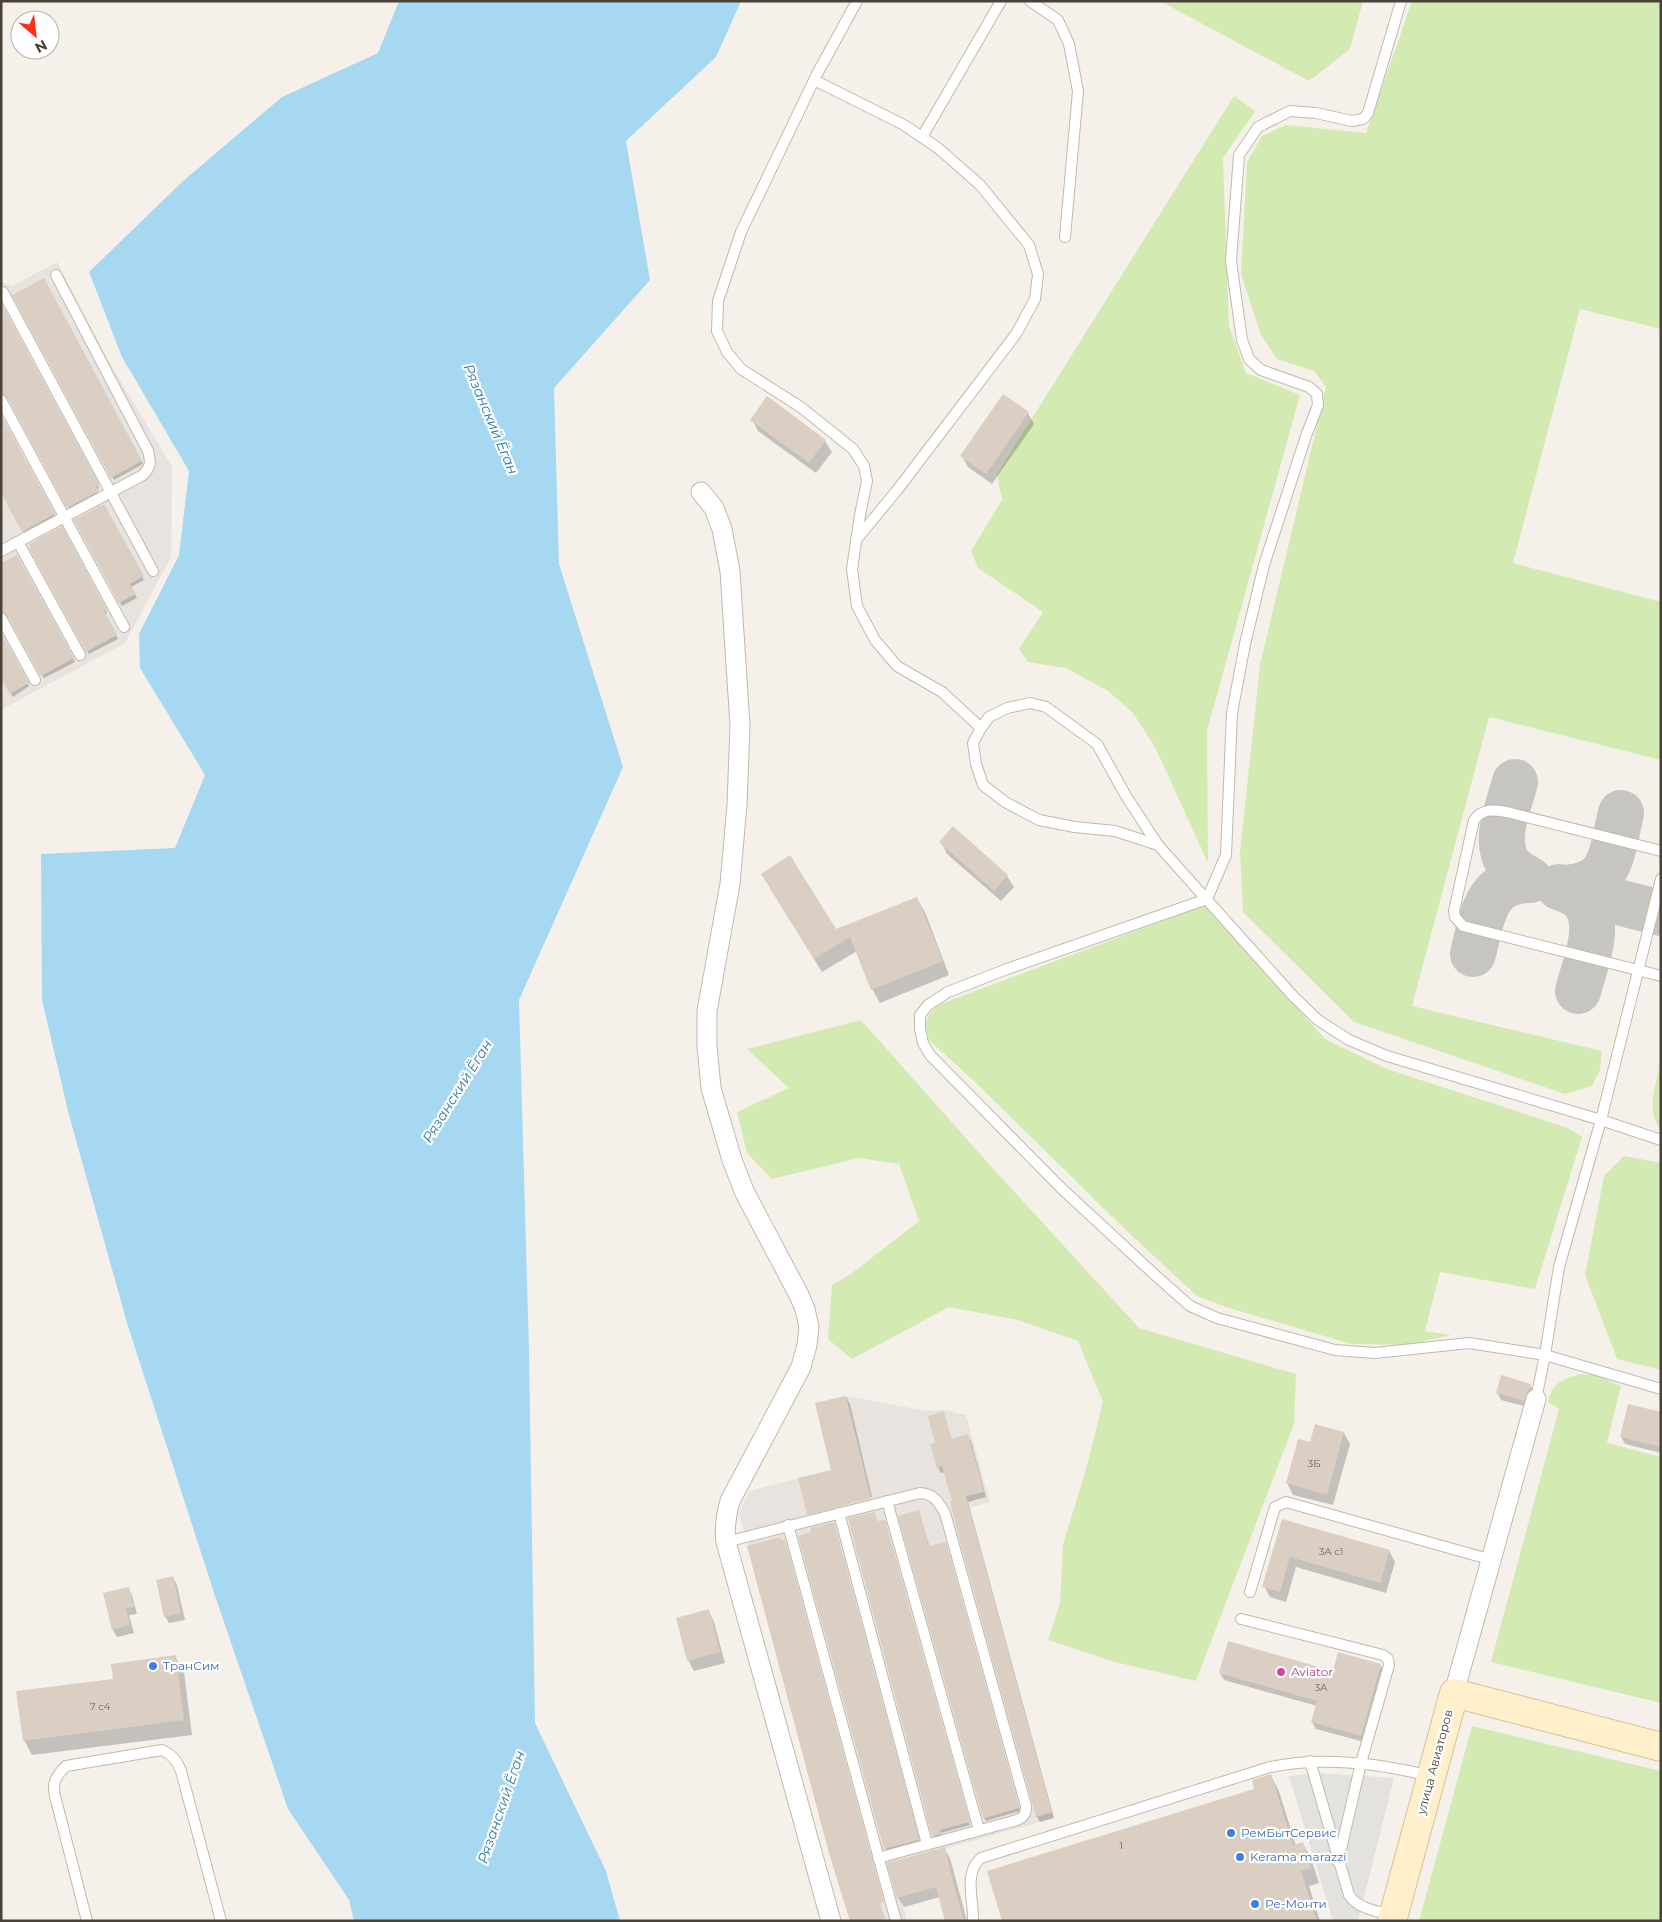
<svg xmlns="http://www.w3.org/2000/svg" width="1662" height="1922" viewBox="0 0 1662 1922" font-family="Montserrat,sans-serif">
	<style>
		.industrial { fill: #e8e3df }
		.green { fill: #d4eab3 }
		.parking { fill: #e4e2df }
		.water { fill: #a7d8f2 }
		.shadow { fill: #0003 }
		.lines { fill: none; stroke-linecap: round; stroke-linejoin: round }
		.taxiway { stroke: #c7c5c2; stroke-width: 46 }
		.building { fill: #dacfc2 }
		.service-casing { stroke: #c1b9ac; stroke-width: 12 }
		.minor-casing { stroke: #c1b9ac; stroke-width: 21 }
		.secondary-casing { stroke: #d6c29a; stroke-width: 30 }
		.service { stroke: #fff; stroke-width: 10 }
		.minor { stroke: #fff; stroke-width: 19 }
		.secondary { stroke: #ffefcb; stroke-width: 28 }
		.shop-dot { fill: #3f7fe0; stroke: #fff; stroke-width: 2 }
		.hotel-dot { fill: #d1479c; stroke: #fff; stroke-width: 2 }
		.labels { text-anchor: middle; stroke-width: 4.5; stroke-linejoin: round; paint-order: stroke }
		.number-label { font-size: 10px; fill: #6e655a }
		.shop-label { font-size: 12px; fill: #366cbe; stroke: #fff; text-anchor: start }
		.hotel-label { font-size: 12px; fill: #b23c85; stroke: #fff; text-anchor: start }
		.street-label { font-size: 12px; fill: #4a4238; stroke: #fff }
		.water-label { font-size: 14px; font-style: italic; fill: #2b7aa8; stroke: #fff }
	</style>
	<rect width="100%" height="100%" fill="#f5f1ea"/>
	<g class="industrial">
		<polygon points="57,262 112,367 172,467 171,557 125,643 1,710 1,541 3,540 1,537 1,282 12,286"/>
		<polygon points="846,1396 927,1411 944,1410 966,1415 990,1502 970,1508 1054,1818 891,1864 907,1921 850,1921 829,1853 739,1513 749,1491 831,1470 815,1403"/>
	</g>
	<g class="green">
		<polygon points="1160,1 1363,1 1350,49 1309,81"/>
		<polygon points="1412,1 1661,1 1661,329 1580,309 1513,563 1661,602 1661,760 1489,717 1412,1006 1602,1051 1600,1070 1592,1086 1565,1094 1354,1022 1243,912 1240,852 1260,665 1326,387 1314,371 1277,359 1261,335 1241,274 1247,162 1262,136 1286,125 1366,133"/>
		<polygon points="1234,96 1255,111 1223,158 1229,326 1246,373 1300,395 1207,731 1208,863 1155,747 1133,713 1108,691 1066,668 1028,662 1019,649 1043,612 978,568 971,551 1002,500 997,474"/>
		<polygon points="1205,905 1325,1039 1387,1069 1568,1128 1582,1137 1535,1289 1440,1272 1425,1331 1451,1335 1406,1345 1351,1344 1229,1308 1197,1296 1130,1234 974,1081 929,1040 925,1023 930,1013 938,1005"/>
		<polygon points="861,1020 989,1164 1139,1328 1296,1374 1294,1424 1196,1681 1115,1662 1048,1640 1060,1603 1063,1544 1085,1473 1103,1402 1078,1341 1018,1320 949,1307 852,1359 828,1339 832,1285 851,1274 919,1221 899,1164 859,1158 772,1179 747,1153 737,1112 789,1088 747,1049"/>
		<path d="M1660,1066H1661V1129C1646,1113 1655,1085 1660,1066Z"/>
		<polygon points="1624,1156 1661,1163 1661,1370 1617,1359 1585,1275 1604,1176"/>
		<path d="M1580,1374L1596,1375L1621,1386L1607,1443L1661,1457V1703L1491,1662L1559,1409L1548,1402C1552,1382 1563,1380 1580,1374Z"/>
		<polygon points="1472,1726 1661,1771 1661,1921 1419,1921"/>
	</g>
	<polygon class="parking" points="1319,1773 1394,1778 1358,1921 1333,1921 1289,1776"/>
	<polygon class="water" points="399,1 741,1 716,57 626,141 650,280 554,388 559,564 623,767 519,1000 529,1351 535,1723 606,1871 620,1921 354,1921 349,1900 288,1809 215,1596 127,1323 69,1115 42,1000 41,854 175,848 205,775 140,668 139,634 179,555 189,471 122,357 89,272 182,182 282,97 378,53"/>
	<g class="shadow">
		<polygon points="44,280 143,464 114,480 14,296"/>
		<polygon points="1,306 99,488 96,490 99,495 70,510 10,400 4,396 1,397"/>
		<polygon points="1028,413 1034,424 992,484 968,467 962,456"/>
		<polygon points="1,417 56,518 25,534 1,490"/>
		<polygon points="752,420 825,441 832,452 816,473 758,431"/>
		<polygon points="104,505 144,580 131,587 137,598 122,606 75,520"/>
		<polygon points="61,528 107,613 105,615 118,639 89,654 31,549"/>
		<polygon points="17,557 75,662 44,678 10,618 3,614 1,615 1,565"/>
		<polygon points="1,635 29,686 13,697 1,675"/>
		<polygon points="953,828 1007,876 1014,887 1001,901 947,854 941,842"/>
		<polygon points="770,888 836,931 917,899 925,912 949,975 880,1003 872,989 857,951 822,972"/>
		<polygon points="1530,1385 1534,1393 1528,1407 1501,1400 1497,1392"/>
		<polygon points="846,1397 850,1404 872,1497 808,1513 833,1471"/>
		<polygon points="943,1413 952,1440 967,1436 971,1441 986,1497 968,1502 1054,1818 1040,1822 1037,1817 945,1472 941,1473 938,1467 937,1444"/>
		<polygon points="1661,1413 1661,1453 1625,1444 1621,1437"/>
		<polygon points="1344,1433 1350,1444 1333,1505 1293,1495 1287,1483 1311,1444"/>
		<polygon points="873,1499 875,1505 812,1521 809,1515"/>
		<polygon points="919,1512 930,1548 947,1547 1020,1811 986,1821 984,1818"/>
		<polygon points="1282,1520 1389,1551 1395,1562 1386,1593 1296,1567 1286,1602 1270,1597 1264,1586"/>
		<polygon points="884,1521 970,1825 941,1833 942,1837 935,1839 877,1522"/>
		<polygon points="834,1523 920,1843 887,1852 800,1537"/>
		<polygon points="173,1578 177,1585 185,1620 169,1623 165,1616"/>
		<polygon points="128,1588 132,1595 137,1614 129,1615 134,1633 117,1637 113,1630"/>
		<polygon points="708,1610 714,1622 725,1663 694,1671 688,1660"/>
		<polygon points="175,1657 184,1672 192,1735 32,1755 24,1740 114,1680"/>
		<polygon points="1380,1665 1384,1672 1364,1742 1316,1729 1312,1722 1317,1706 1224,1680 1220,1673 1334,1672"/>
		<polygon points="1271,1776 1279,1791 1296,1846 1303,1844 1311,1858 1319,1883 1309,1886 1320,1921 1000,1921 1256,1790"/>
		<polygon points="944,1848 950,1858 967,1921 946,1921 940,1897 904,1907 898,1897"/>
	</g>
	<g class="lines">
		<g class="taxiway">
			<polyline points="1559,887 1661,913"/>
			<path d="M1473,954C1482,918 1484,880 1530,880C1522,875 1513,871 1508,863C1493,840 1509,805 1515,782"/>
			<path d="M1578,991C1585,964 1603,924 1583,900C1578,894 1569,891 1562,888C1614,886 1611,854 1621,813"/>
		</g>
	</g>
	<g class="building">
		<polygon points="44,278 142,461 111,478 12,295"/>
		<polygon points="1,303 99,484 96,486 99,491 67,508 7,397 1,393"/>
		<polygon points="1003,394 1029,412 986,474 960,456"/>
		<polygon points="767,396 826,440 809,463 750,420"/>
		<polygon points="1,415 55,514 22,532 1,493"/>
		<polygon points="104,504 144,576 130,584 136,594 119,603 74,520"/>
		<polygon points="62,526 107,610 104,611 117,635 86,652 29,548 31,548 29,544"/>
		<polygon points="17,555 74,658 41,676 7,615 1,611 1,563"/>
		<polygon points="1,633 29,683 10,694 1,678"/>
		<polygon points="953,826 1008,875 994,891 939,842"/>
		<polygon points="790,855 836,929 917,897 943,961 871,990 850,937 814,959 761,874"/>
		<polygon points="1501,1375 1531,1384 1524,1401 1496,1393"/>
		<polygon points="846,1396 871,1498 807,1515 798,1478 831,1470 815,1403"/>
		<polygon points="1628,1404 1661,1412 1661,1447 1620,1437"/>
		<polygon points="944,1411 951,1439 968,1434 984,1492 966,1496 1052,1812 1036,1817 959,1538 950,1501 952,1501 942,1466 937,1468 930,1444 935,1443 928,1416"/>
		<polygon points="1315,1424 1344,1432 1327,1495 1286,1483 1298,1439 1310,1442"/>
		<polygon points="919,1510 929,1546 946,1542 1019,1807 1019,1808 985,1818 983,1818 898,1516"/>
		<polygon points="875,1512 877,1521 885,1520 970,1822 940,1830 941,1834 932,1836 848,1518"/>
		<polygon points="1282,1519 1390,1550 1380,1583 1290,1557 1280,1592 1262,1587"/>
		<polygon points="834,1522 919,1840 884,1849 798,1536 811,1532 810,1528"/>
		<polygon points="780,1537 781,1540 785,1539 884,1902 880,1903 886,1921 850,1921 829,1853 747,1546"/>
		<polygon points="173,1576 181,1613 164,1617 156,1580"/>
		<polygon points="129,1587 134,1607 126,1608 130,1625 112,1630 103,1593"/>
		<polygon points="709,1609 720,1652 687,1661 676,1618"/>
		<polygon points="1228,1641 1333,1671 1338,1652 1381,1664 1361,1736 1311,1722 1317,1701 1219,1673"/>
		<polygon points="176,1655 184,1720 23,1741 16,1691 113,1679 111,1664"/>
		<polygon points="1271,1774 1293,1845 1303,1842 1311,1868 1301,1871 1317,1921 1002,1921 987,1871 1254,1789 1252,1780"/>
		<polygon points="945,1847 953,1882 964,1921 945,1921 936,1887 897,1898 887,1863"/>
	</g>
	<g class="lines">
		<g class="service-casing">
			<g id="service">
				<polyline points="857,1 817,74 741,232 718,301 717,331 727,352 741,369 802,408 853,449 864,466 867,481 860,515 852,569 857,606 875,640 897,666 942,692 981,728"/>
				<polyline points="1030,1 1058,20 1069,44 1078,91 1065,237"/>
				<polyline points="1401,1 1368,113 1363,119 1352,121 1316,113 1290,111 1258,127 1239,155 1231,261 1242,340 1249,359 1261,370 1309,387 1317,394 1318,405 1306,436 1264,565 1245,644 1232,713 1226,855 1207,899 1007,969 948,992 928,1005 920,1015 920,1029 923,1043 930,1055 1060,1187 1155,1275 1190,1306 1217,1318 1335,1350 1375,1353 1469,1343 1545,1355 1661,1389"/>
				<polyline points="814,80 904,125 938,148 980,185 1029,245 1038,274 1035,299 1016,334 898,489 856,540"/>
				<polyline points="922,137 1001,1"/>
				<polyline points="3,292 153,571"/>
				<polyline points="1,400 124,627"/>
				<polyline points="18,542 80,655"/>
				<path d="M1,551L143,475C151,467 151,462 148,451L56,275"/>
				<polyline points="1,618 35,680"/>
				<polyline points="1158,845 1115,831 1075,827 1039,820 1005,802 983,785 976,764 973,743 981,728 989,717 1007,708 1030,703 1046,707 1097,744 1126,796 1158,845 1294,997 1318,1020 1349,1040 1387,1056 1601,1120 1661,1140"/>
				<path d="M1661,851L1507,812C1493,810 1483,808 1474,820L1454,911L1455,917L1463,926L1661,976"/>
				<polyline points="1536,1399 1545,1355 1559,1267 1601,1120 1661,879"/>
				<polyline points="887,1501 979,1830"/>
				<polyline points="839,1513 927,1844"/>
				<polyline points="788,1525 896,1921"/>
				<path d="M726,1542L920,1493C934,1494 938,1501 945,1513L1026,1806C1026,1814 1024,1817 1017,1820L878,1858"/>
				<polyline points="1250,1592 1275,1507 1286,1502 1492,1560"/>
				<polyline points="1241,1619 1383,1655 1388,1659 1389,1665 1361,1763 1338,1862"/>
				<path d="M1310,1761L1349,1895C1358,1909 1377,1911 1392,1915"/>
				<path d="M87,1921L55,1796C52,1782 56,1776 66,1766L162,1750C172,1755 177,1760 181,1771L221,1921"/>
				<path d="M973,1921C974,1900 963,1873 981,1858L1270,1767C1324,1756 1378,1763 1430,1776"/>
			</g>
		</g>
		<g class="minor-casing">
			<g id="minor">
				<path d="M701,492L714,508L722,529L730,571L740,726L737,805L730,884L707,1011V1046L711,1088L732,1160L745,1193L799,1295L805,1309L809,1327L807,1345L801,1367L730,1501C726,1515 724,1527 726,1542L831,1921"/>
				<polyline points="1454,1693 1536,1399"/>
			</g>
		</g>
		<g class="secondary-casing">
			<polyline id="secondary" points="1392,1921 1454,1693 1661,1747"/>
		</g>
		<use href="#service" class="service"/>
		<use href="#minor" class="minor"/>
		<use href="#secondary" class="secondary"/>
	</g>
	<g class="shop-dot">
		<circle cx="153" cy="1666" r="5"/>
		<circle cx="1231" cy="1833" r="5"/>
		<circle cx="1240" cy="1857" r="5"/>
		<circle cx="1255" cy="1904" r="5"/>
	</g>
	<circle class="hotel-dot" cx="1281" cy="1672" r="5"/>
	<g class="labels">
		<g class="number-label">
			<text x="1314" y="1467">3Б</text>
			<text x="1331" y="1555">3А с1</text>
			<text x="1321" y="1691">3А</text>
			<text x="100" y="1710">7 с4</text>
			<text x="1121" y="1849">1</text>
		</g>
		<g class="shop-label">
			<text x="163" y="1670">ТранСим</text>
			<text x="1241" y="1837">РемБытСервис</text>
			<text x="1250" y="1861">Kerama marazzi</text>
			<text x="1265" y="1908">Ре-Монти</text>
		</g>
		<g class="hotel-label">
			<text x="1291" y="1676">Aviator</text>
		</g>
		<g class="street-label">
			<text transform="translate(1435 1762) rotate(-75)" y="4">улица Авиаторов</text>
		</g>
		<g class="water-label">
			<text transform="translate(491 419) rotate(67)" y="5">Рязанский Ёган</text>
			<text transform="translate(457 1091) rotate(-58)" y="5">Рязанский Ёган</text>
			<text transform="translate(501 1807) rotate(-71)" y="5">Рязанский Ёган</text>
		</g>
	</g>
	<rect width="1662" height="1922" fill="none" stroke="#4a4238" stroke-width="5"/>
	<g transform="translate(35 35) rotate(152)"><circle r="24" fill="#ffffff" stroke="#b7b3af"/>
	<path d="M0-4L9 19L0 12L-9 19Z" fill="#fd2f1a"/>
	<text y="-8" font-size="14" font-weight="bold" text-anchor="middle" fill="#4a4238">N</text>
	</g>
</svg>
